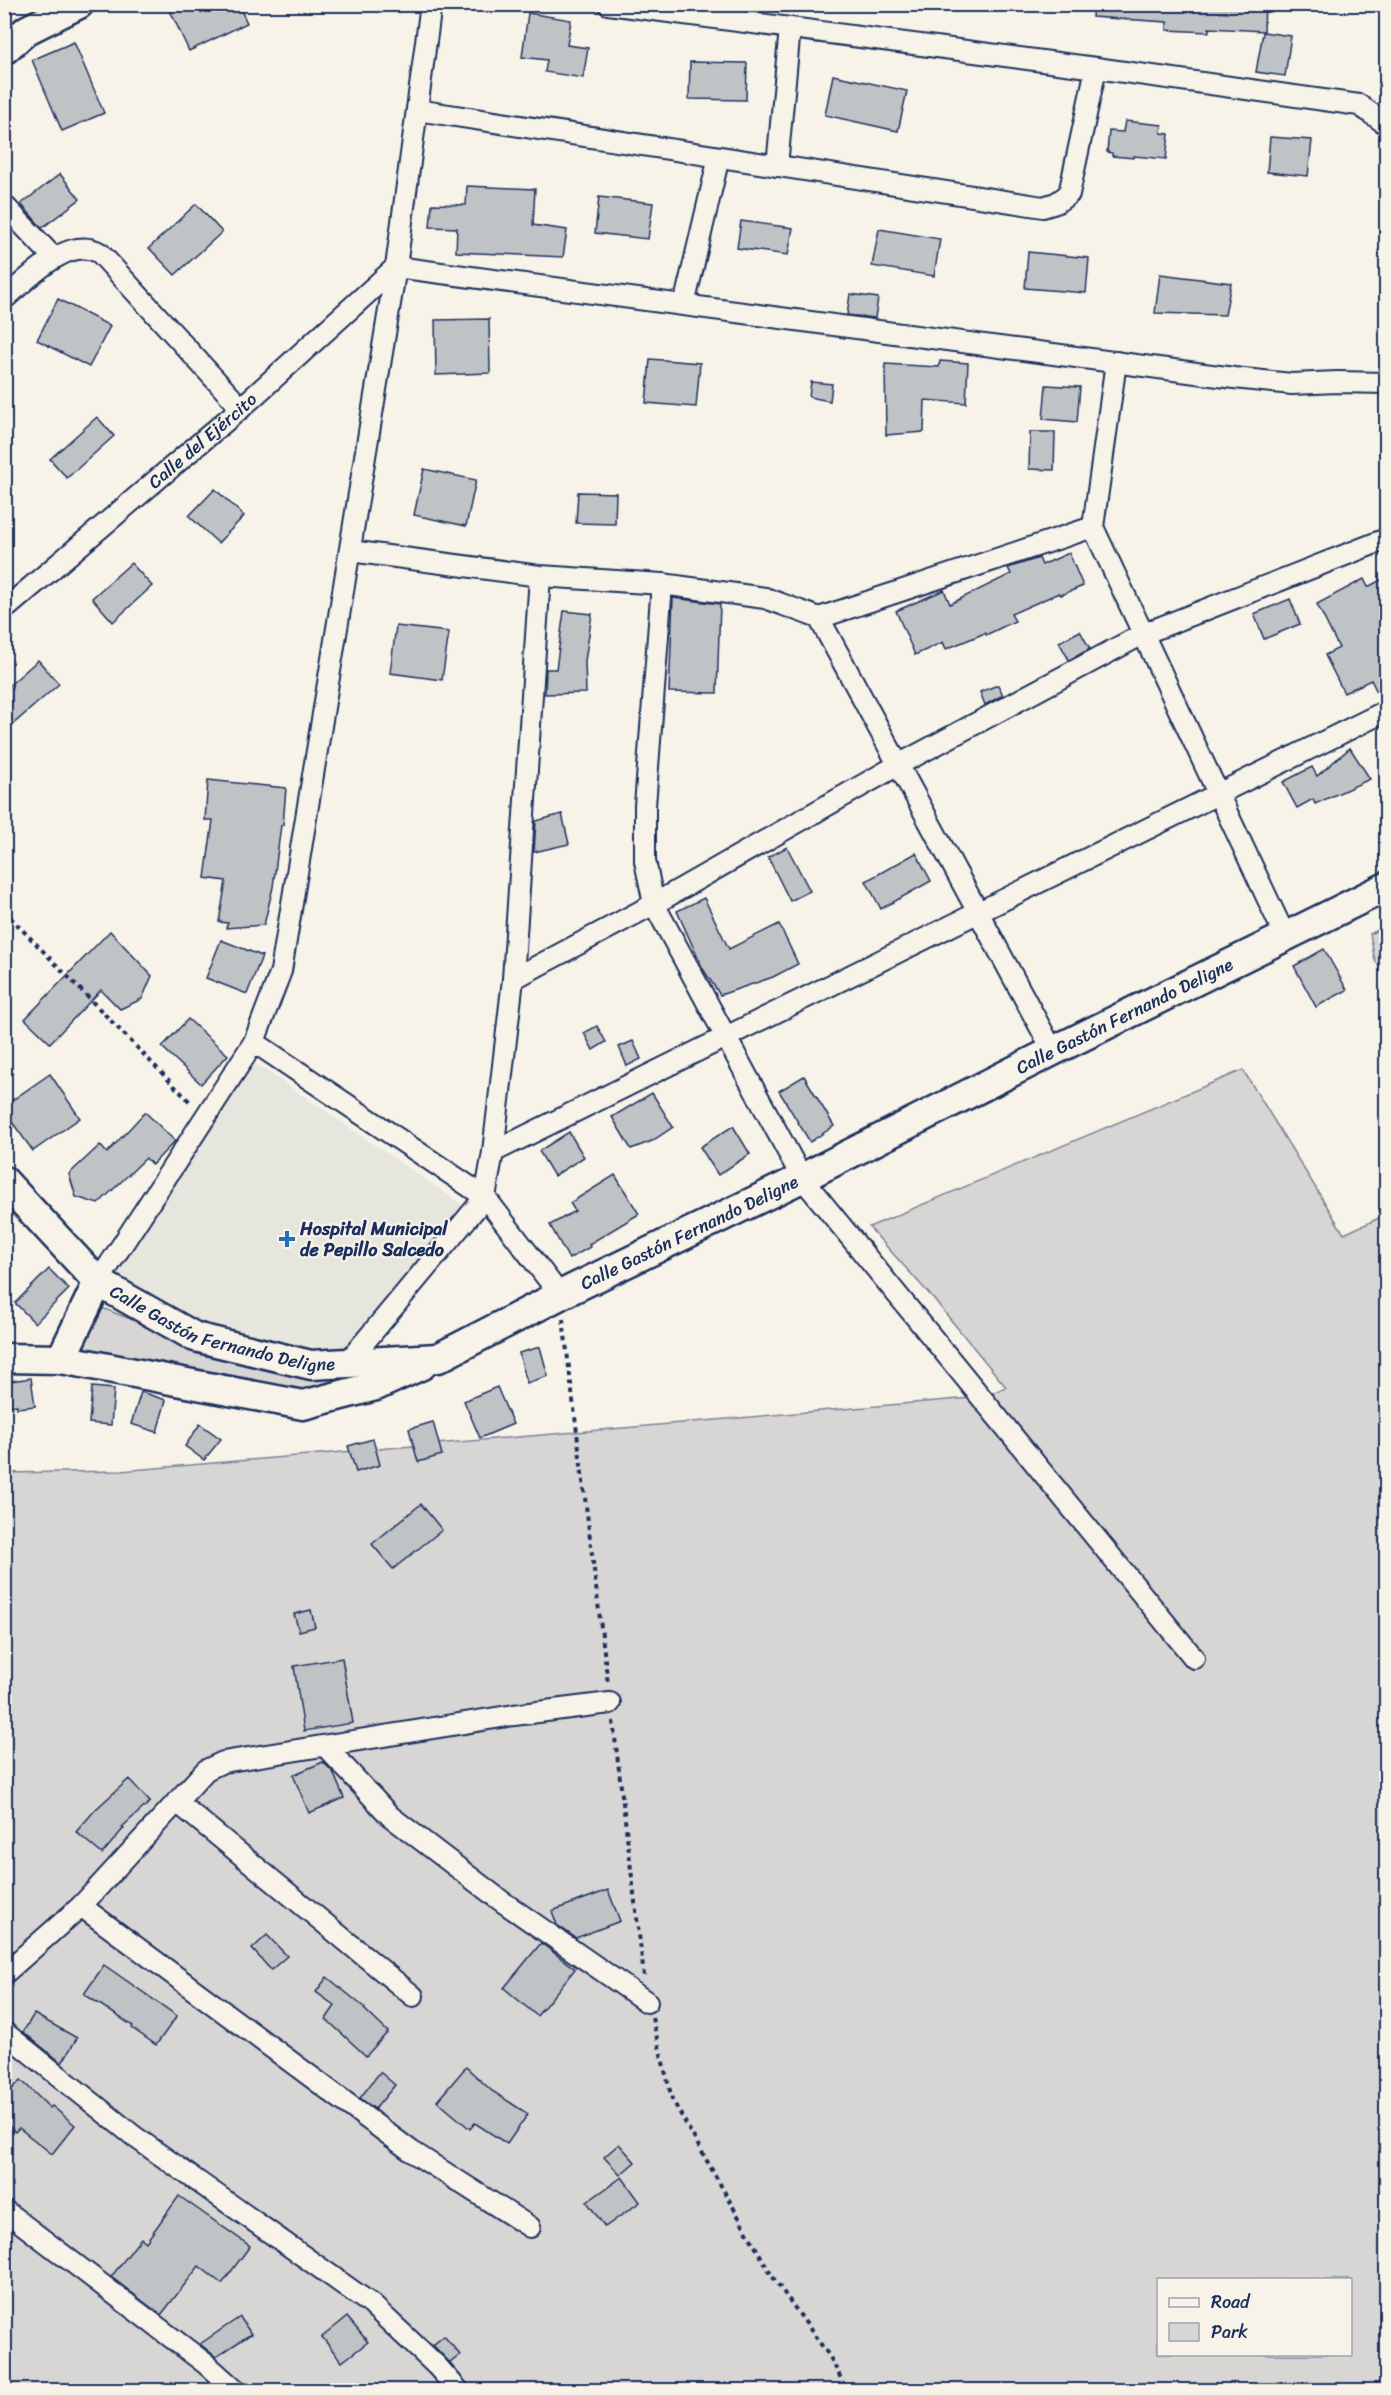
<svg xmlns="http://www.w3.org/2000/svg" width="1391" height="2395" viewBox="0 0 1391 2395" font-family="Sriracha,sans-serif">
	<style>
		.built { fill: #e6e5de }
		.green { fill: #d7d6d4; stroke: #798299; stroke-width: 1.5; fill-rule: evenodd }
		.building { fill: #c0c3c5; stroke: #1b2f5e; stroke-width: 1.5 }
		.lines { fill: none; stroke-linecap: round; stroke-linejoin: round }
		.street-casing { stroke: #1b2f5e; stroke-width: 24 }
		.secondary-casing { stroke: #1b2f5e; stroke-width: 33 }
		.path { stroke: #1b2f5e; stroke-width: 4; stroke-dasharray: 4.5 4.5; stroke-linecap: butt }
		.street { stroke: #f7f3e8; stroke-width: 20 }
		.secondary { stroke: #f7f3e8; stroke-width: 28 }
		.poi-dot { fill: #1f6fb2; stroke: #f7f3e8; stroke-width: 2 }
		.labels { text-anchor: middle; stroke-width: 4.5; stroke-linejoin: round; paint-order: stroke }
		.street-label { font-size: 18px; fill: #1b2f5e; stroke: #f7f3e8 }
		.poi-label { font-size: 18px; font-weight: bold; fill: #1b2f5e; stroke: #f7f3e8; text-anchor: start }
	</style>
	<rect width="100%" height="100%" fill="#f7f3e8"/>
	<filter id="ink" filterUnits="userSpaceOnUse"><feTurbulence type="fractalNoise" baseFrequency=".0167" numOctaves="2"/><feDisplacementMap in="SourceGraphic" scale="12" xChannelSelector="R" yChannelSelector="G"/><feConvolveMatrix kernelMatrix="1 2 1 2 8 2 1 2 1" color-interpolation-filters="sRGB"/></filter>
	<g filter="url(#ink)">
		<polygon class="built" points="255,1063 464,1206 345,1351 326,1360 206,1334 118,1284 115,1272"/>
		<g class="green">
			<polygon points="1386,926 1386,974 1375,961 1370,934"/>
			<path d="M1243,1070L1344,1234L1386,1215V2390H5L4,1473L121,1471L983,1397L1006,1387L932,1297L869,1227ZM1158,2280H1350V2354H1158Z"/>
			<polygon points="97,1306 161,1331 279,1368 372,1379 299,1391 229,1379 76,1347"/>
		</g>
		<g class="building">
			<polygon points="167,4 238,4 247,23 189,51"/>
			<polygon points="1093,4 1265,4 1264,31 1209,28 1209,32 1167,30 1167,22 1092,17"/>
			<polygon points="528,13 571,20 567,45 588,48 583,78 545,72 547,60 522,57"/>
			<polygon points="1263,32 1291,36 1285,76 1256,72"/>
			<polygon points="74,42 104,113 62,131 32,60"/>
			<polygon points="690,62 747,63 746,100 689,99"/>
			<polygon points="833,75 907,91 898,131 825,115"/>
			<polygon points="1125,121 1162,125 1161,133 1169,134 1166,159 1134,156 1134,158 1112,156 1112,153 1107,152 1109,131 1123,132"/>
			<polygon points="1270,137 1312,140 1308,176 1267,172"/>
			<polygon points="60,174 80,199 42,228 21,204"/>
			<polygon points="467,186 535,189 533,225 567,230 563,257 456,252 457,228 430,227 432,204 466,205"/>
			<polygon points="599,197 653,203 648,239 595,233"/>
			<polygon points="196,204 222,232 175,275 149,248"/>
			<polygon points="741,221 793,228 788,255 737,248"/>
			<polygon points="879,229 940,239 934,276 872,266"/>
			<polygon points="1028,252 1089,258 1086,293 1025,288"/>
			<polygon points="1160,274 1231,283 1225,315 1155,313"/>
			<polygon points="850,294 878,298 875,318 847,315"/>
			<polygon points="58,299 110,326 89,367 37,340"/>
			<polygon points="489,319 490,373 436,375 435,320"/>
			<polygon points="650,359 700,363 696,407 646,403"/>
			<polygon points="940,361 968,363 966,403 925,400 924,432 886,435 885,364 939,367"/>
			<polygon points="811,382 832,384 830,401 809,397"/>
			<polygon points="1046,385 1080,387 1077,422 1043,419"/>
			<polygon points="97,417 114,436 67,478 50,459"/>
			<polygon points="1030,432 1055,432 1054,470 1029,469"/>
			<polygon points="424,469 476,480 466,526 414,515"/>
			<polygon points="215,489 244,516 218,543 189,516"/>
			<polygon points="578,492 616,493 615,524 576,523"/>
			<polygon points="1069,553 1083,586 1061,595 1059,593 1011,614 1015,621 986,635 985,633 946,649 943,642 915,655 896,611 944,590 950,604 1011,574 1008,568 1039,558 1042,565"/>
			<polygon points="131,563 152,586 113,622 92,598"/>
			<polygon points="1386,577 1386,699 1381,700 1371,680 1344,693 1325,655 1339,648 1317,604 1364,579 1368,587"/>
			<polygon points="673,598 720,604 717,693 669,692"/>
			<polygon points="1290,599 1300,624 1264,639 1254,614"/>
			<polygon points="564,611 592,614 585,661 586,693 545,694 546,669 556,669"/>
			<polygon points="396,626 449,632 442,680 390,673"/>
			<polygon points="1080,631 1090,649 1069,660 1059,642"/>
			<polygon points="38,660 59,684 4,732 4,690"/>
			<polygon points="998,685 1003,695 985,705 980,692"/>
			<polygon points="1350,748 1370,779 1315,804 1313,799 1297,808 1283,782 1312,767 1317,776"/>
			<polygon points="208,780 286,788 283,825 281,825 273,887 264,925 226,928 228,923 219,922 226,881 205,878 213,820 205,820"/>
			<polygon points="562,814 569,844 534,852 536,821"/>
			<polygon points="787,847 810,891 790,901 768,857"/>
			<polygon points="916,853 931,881 881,909 866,881"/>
			<polygon points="704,898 729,949 779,924 798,964 773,977 720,995 703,969 677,911"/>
			<polygon points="110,931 152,976 142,999 120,1009 101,990 50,1043 25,1019"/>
			<polygon points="221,940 262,956 247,994 206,978"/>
			<polygon points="1324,949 1347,990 1316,1007 1294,966"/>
			<polygon points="188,1019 228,1055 201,1084 162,1047"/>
			<polygon points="597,1026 606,1042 593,1050 584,1033"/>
			<polygon points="633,1041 641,1059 627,1066 619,1047"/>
			<polygon points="50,1074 80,1118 33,1151 4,1111 4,1106"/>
			<polygon points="804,1076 834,1126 810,1142 779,1091"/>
			<polygon points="652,1093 673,1127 652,1141 631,1149 612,1117"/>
			<polygon points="145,1112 175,1141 152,1165 146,1158 98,1204 76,1197 69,1174 100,1145 107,1153"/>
			<polygon points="733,1126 750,1154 718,1175 700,1147"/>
			<polygon points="569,1132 584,1157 554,1176 539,1151"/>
			<polygon points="615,1175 639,1214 589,1244 590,1247 569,1259 550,1225 575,1211 570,1203"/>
			<polygon points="49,1269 69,1289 35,1323 15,1303"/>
			<polygon points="540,1347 548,1376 527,1383 519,1353"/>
			<polygon points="31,1378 35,1406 17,1408 17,1405 4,1406 4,1382"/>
			<polygon points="92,1387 114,1389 111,1425 89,1423"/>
			<polygon points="497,1387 513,1424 480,1438 464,1401"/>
			<polygon points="141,1392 166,1400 157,1432 131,1424"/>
			<polygon points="433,1422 442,1455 418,1462 409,1429"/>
			<polygon points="200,1424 221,1439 204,1460 185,1446"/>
			<polygon points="373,1439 380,1465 356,1472 348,1446"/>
			<polygon points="421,1504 442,1530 393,1569 372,1544"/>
			<polygon points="311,1610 315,1627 299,1631 294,1614"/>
			<polygon points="342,1658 353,1723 304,1731 294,1666"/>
			<polygon points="323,1762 333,1772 344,1798 309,1813 293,1775"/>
			<polygon points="129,1779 150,1802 122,1827 124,1828 102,1854 76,1832 96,1809"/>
			<polygon points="608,1890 620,1921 576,1938 557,1925 552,1911"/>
			<polygon points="267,1935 287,1956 271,1970 252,1949"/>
			<polygon points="541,1943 575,1969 537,2016 504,1988"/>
			<polygon points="104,1965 177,2016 156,2045 132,2028 133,2026 84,1994"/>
			<polygon points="327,1977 365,2008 364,2009 388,2032 366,2056 326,2019 335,2006 316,1992"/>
			<polygon points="34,2014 77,2038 62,2063 23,2032"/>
			<polygon points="466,2067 492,2091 528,2114 507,2144 475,2123 470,2129 437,2101"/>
			<polygon points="380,2072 395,2085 375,2109 360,2098"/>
			<polygon points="21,2080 50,2108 52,2106 75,2125 52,2154 19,2128 15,2132 4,2121 4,2097"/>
			<polygon points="619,2144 635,2162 620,2175 604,2157"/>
			<polygon points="622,2177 640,2202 605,2227 587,2202"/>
			<polygon points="179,2196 250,2246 222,2284 199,2266 161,2315 111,2277 141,2238 146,2242"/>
			<polygon points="240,2317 251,2334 216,2357 200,2344"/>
			<polygon points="347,2317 368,2342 342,2362 322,2337"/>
			<polygon points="444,2336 460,2355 450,2363 433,2345"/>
		</g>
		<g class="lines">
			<g class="street-casing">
				<g id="street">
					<polyline points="608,4 1096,68 1359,105 1386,124"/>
					<polyline points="417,110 1043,207 1056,203 1069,194 1096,68"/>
					<polyline points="777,166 790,28"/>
					<polyline points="4,205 53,257"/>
					<polyline points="396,267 1234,378 1292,384 1337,382 1386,383"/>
					<path d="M4,299C27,280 68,234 100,253L241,408"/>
					<polyline points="684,305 719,157"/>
					<polyline points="1116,362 1093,527 1285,936"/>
					<polyline points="350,551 540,576 662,584 765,598 819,618 1053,1051"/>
					<polyline points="662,584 645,806 645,861 654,904 802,1178 1194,1658"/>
					<path id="s1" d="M4,610L241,408L396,267"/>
					<polyline points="819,618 1093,527"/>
					<polyline points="513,979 654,904 898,765 1143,634 1386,539"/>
					<polyline points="254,1042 485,1197 560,1295"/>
					<polyline points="493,1152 1386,711"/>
					<polyline points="98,1282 254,1042 281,971 396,267 431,4"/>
					<polyline points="347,1363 485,1197 493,1152 513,979 540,576"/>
					<polyline points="326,1747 390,1816 500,1900 647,2002"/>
					<polyline points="177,1802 413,1996"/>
					<polyline points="81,1906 411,2151 530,2227"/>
					<polyline points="4,1974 81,1906 206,1770 223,1762 514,1715 610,1703"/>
					<polyline points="4,2032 135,2137 371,2304 437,2366 458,2390"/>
					<polyline points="4,2210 206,2364 235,2390"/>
				</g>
			</g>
			<g class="secondary-casing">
				<g id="secondary">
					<polyline points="4,50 27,30 79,4"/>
					<path id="s2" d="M4,1181L98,1282L195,1337L311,1365L438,1358L560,1295L802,1178L1053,1051L1386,887"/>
					<polyline points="4,1358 61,1359 303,1405 376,1386 422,1365"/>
					<polyline points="61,1359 98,1282"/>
				</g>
			</g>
			<g class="path">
				<polyline points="4,911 192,1104"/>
				<polyline points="563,1319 608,1684"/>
				<polyline points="613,1721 644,1976"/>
				<polyline points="652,2018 672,2099 772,2276 830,2357 847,2390"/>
			</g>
			<use href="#street" class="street"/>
			<use href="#secondary" class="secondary"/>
		</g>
	</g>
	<path class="poi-dot" d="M284 1230h6v6h6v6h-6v6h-6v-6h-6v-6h6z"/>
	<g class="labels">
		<g class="street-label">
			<text dy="6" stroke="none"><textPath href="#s1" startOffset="261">Calle del Ejército</textPath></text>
			<text dy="6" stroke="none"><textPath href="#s2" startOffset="1263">Calle Gastón Fernando Deligne</textPath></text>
			<text dy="6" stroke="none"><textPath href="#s2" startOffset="777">Calle Gastón Fernando Deligne</textPath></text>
			<text dy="6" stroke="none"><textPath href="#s2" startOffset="273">Calle Gastón Fernando Deligne</textPath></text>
		</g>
		<g class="poi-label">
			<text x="300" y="1235">Hospital Municipal<tspan x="300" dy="21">de Pepillo Salcedo</tspan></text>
		</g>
	</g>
	<rect width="1391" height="2395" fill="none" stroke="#f7f3e8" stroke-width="24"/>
	<rect x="12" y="12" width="1367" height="2371" fill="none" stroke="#1b2f5e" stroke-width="2" filter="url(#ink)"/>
	<rect x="1157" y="2278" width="195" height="78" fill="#f7f3e8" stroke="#9fa5b1" stroke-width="1.5"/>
	<rect x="1169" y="2298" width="30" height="9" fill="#f7f3e8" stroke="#9fa5b1" stroke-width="1.5"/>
	<text x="1211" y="2308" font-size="18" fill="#1b2f5e">Road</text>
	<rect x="1169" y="2323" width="30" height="18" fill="#d7d6d4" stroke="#9fa5b1" stroke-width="1.5"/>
	<text x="1211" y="2338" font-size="18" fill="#1b2f5e">Park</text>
</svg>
